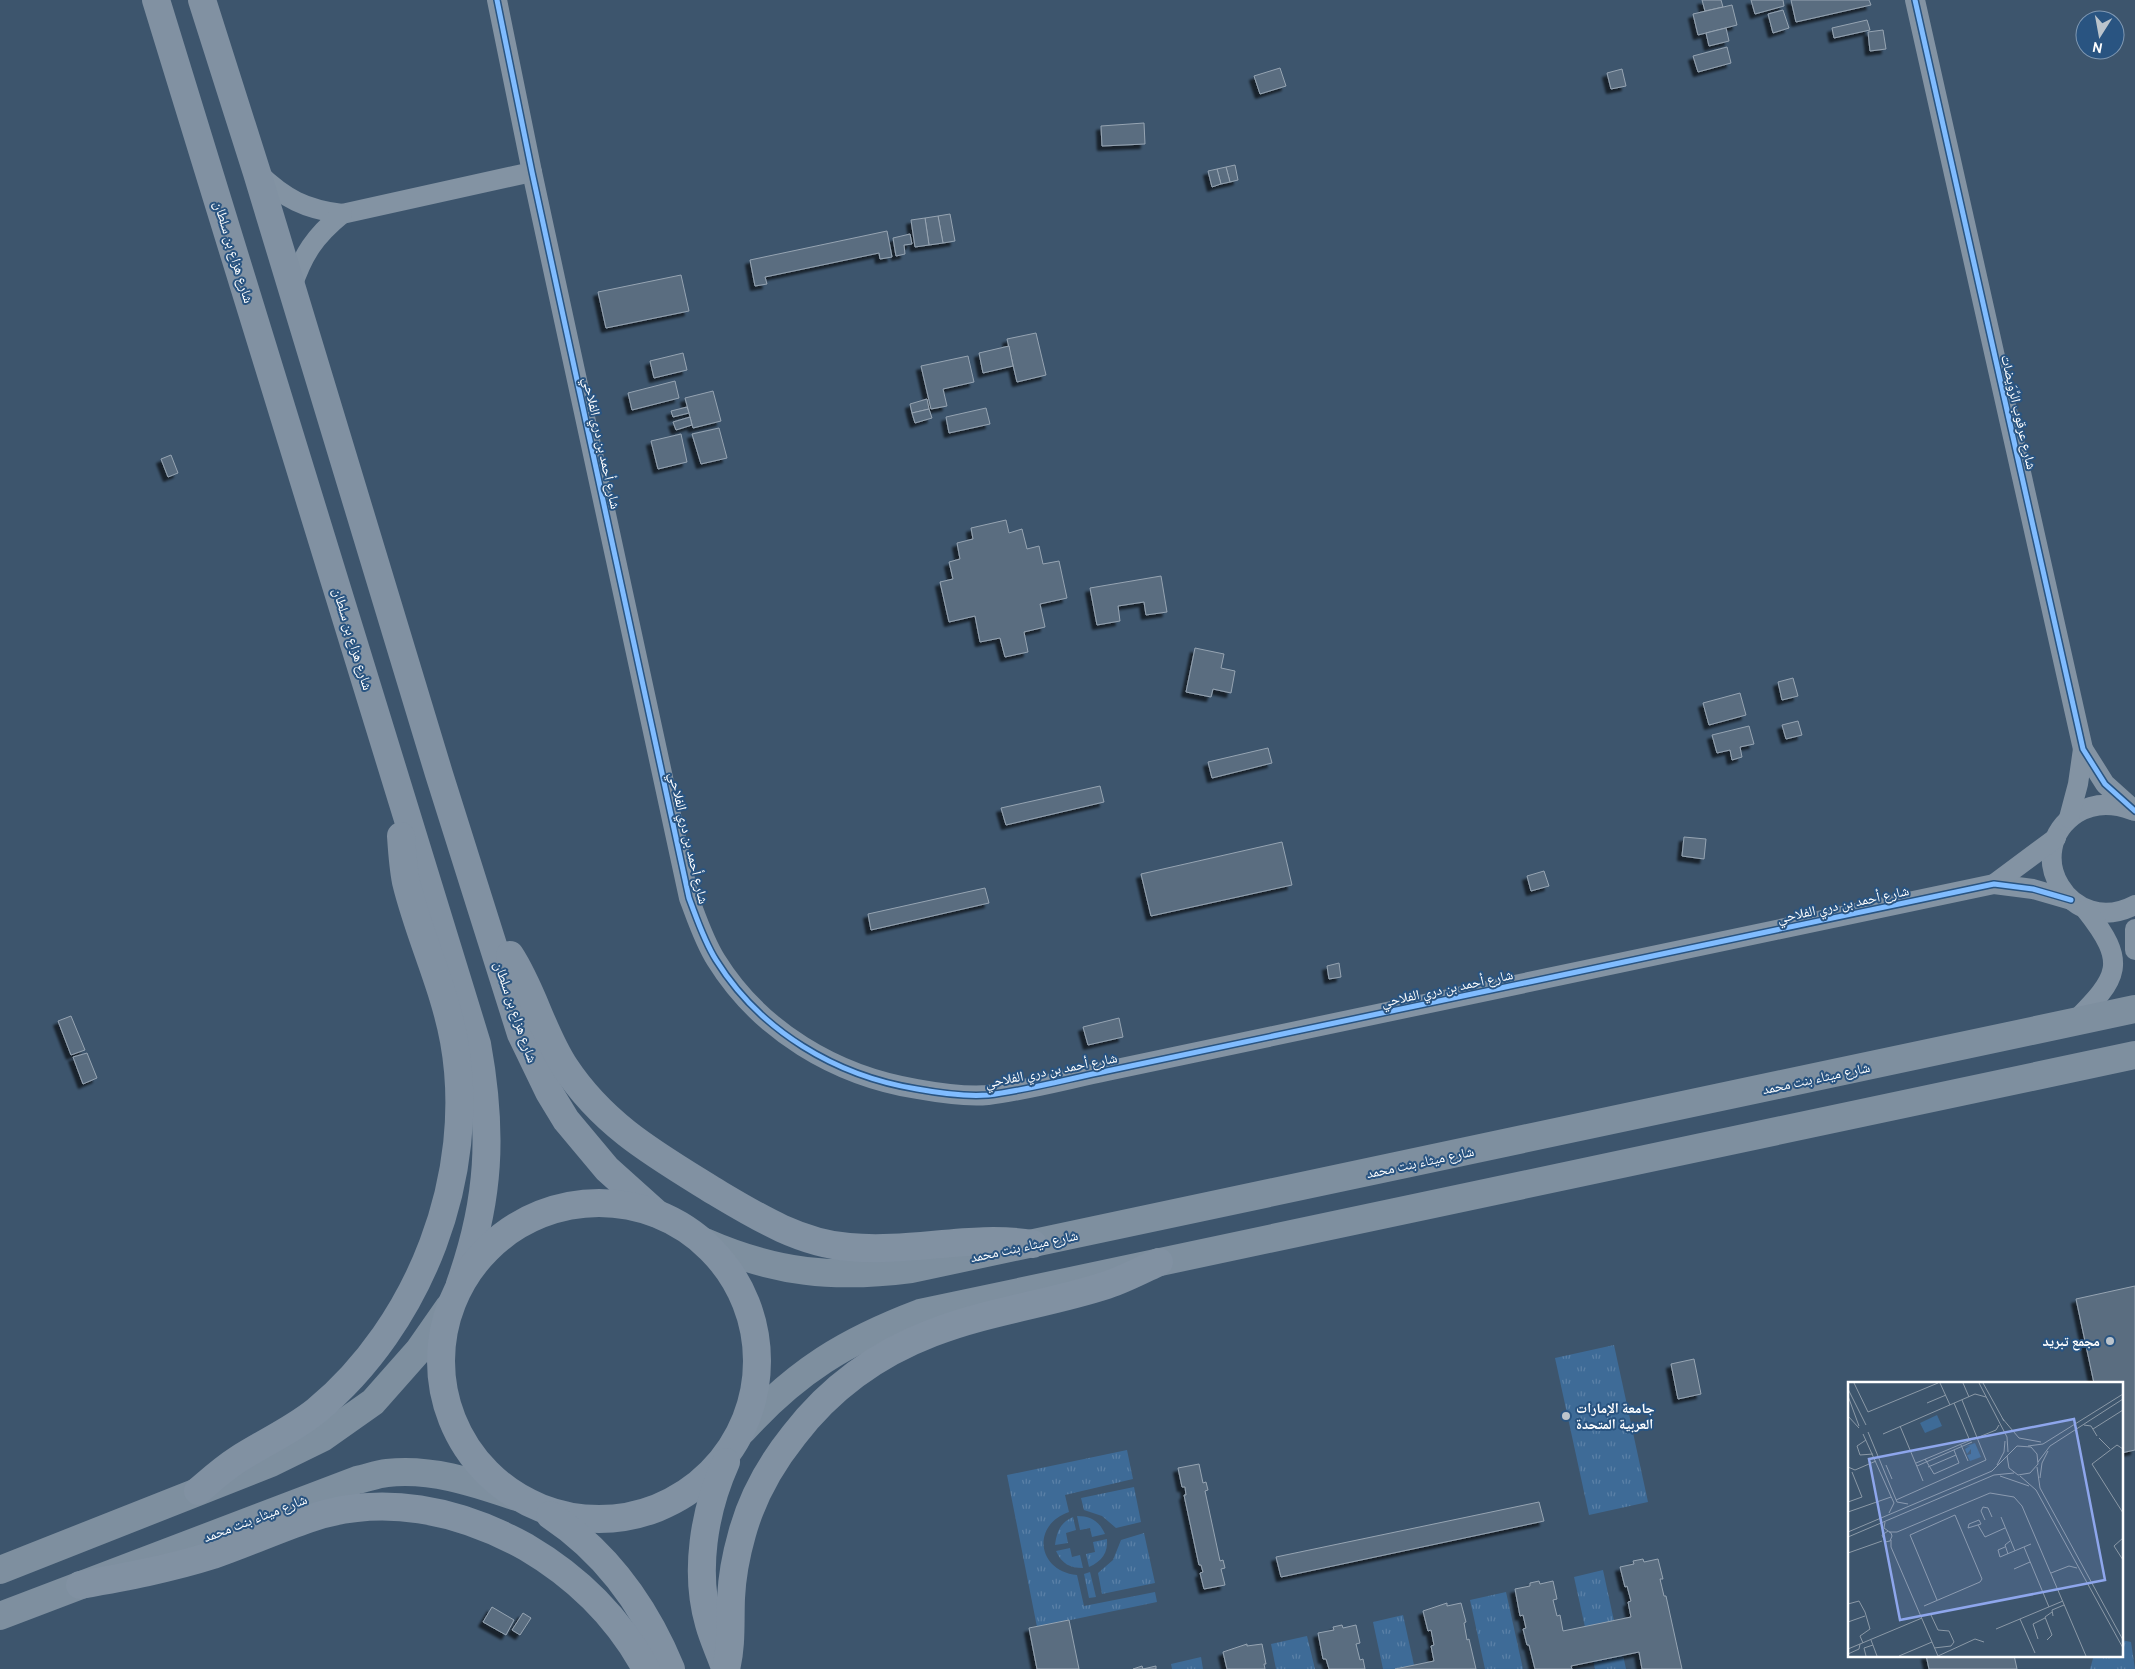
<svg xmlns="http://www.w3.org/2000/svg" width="2135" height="1669" viewBox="0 0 2135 1669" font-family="Cabin,'Noto Naskh Arabic',sans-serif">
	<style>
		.grass { fill: url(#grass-tufts) }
		.building { fill: #5a6d80; stroke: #96a4b2; filter: url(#shadow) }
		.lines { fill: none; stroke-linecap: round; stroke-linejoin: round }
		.street { stroke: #8393a3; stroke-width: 20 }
		.secondary { stroke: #7e8f9f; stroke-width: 28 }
		.primary { stroke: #8191a2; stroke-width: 28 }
		.cycleway-casing { stroke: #295481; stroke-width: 8 }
		.cycleway { stroke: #80bcff; stroke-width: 5 }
		.poi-dot { fill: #bbc4cc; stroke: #295481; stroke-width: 2 }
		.labels { text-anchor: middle; stroke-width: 4; stroke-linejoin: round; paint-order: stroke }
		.street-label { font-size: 14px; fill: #fff; stroke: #295481 }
		.poi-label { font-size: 14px; font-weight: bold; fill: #fff; stroke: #295481; text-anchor: end }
		.inset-road { fill: none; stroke: #8b99a7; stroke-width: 1 }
		.view { fill: #8ea6ec; fill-opacity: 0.15; stroke: #8ea6ec; stroke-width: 2.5 }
		.inset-edge { fill: none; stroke: #fff; stroke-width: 2.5 }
	</style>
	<defs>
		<pattern id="grass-tufts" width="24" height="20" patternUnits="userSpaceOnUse" patternTransform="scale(1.25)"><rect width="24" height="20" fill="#3e6b97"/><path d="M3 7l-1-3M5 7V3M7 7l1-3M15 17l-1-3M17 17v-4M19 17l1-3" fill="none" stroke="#5b81a7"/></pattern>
		<filter id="shadow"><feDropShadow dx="-4.5" dy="4.5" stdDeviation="1" flood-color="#0009"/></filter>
	</defs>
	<rect width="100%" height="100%" fill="#3d556d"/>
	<g class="grass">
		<polygon points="1614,1345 1648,1502 1589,1515 1555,1358"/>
		<path d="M1127,1450L1133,1479L1065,1495L1069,1512C1031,1525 1037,1571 1077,1575L1084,1606L1155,1592L1157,1602L1037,1627L1007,1475Z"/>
		<polygon points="1134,1487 1141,1522 1116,1528 1102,1516 1084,1510 1081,1498"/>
		<path d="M1077,1516C1091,1516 1099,1521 1105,1534L1092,1537L1090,1528L1080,1530Z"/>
		<path d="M1073,1517L1076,1530L1066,1533L1068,1543L1055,1545C1057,1531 1060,1523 1073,1517Z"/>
		<polygon points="1144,1533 1155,1583 1102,1594 1098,1573 1113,1560 1121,1540"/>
		<path d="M1107,1539C1108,1553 1102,1561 1089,1567L1086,1554L1095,1552L1093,1542Z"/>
		<path d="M1070,1548L1072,1557L1080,1555L1083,1568C1070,1568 1062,1564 1056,1551Z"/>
		<polygon points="1603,1570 1614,1621 1585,1627 1574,1577"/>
		<polygon points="1090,1572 1096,1597 1089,1598 1084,1574"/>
		<polygon points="1506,1592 1523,1669 1485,1669 1470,1600"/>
		<polygon points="1403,1615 1414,1665 1395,1669 1383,1669 1373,1622"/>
		<polygon points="1307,1636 1315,1669 1276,1669 1271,1644"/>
		<polygon points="2121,1640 2131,1642 2135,1669 2090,1669 2094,1655 2121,1655"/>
		<polygon points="1623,1655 1626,1669 1595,1669 1593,1661"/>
		<polygon points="1201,1657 1203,1669 1172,1669 1171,1664"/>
	</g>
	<g class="building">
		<polygon points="1702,0 1721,0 1723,7 1705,11"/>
		<polygon points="1751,0 1783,0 1784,6 1755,14"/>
		<polygon points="1791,0 1869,0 1871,5 1796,22"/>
		<polygon points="1732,5 1737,25 1698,35 1693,14"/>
		<polygon points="1783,10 1789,28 1773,33 1768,14"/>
		<polygon points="1867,20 1870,30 1834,38 1832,28"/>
		<polygon points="1726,28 1729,41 1709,46 1706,33"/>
		<polygon points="1883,30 1886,49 1870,51 1868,32"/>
		<polygon points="1727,47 1731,63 1698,72 1693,56"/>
		<polygon points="1280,68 1286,86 1260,94 1254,76"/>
		<polygon points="1622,69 1626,86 1611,89 1607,73"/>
		<polygon points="1144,123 1145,144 1102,146 1101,126"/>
		<polygon points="1235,165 1238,180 1230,182 1226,167"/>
		<polygon points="1226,167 1230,182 1221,184 1217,169"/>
		<polygon points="1217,169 1221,184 1212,187 1208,171"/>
		<polygon points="950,214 955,241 943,243 938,216"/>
		<polygon points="938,216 943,243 929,245 925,218"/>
		<polygon points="925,218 929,245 915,247 911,220"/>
		<polygon points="887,231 892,257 880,259 879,253 765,277 767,284 755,286 750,260"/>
		<polygon points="910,234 912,244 904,245 905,254 896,256 893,238"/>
		<polygon points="681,275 689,311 606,328 598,292"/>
		<polygon points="1036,333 1046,375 1017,382 1007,339"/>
		<polygon points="1009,346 1013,366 983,373 979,353"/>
		<polygon points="683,353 687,370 654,378 650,361"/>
		<polygon points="968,356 974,382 943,389 947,406 931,409 921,366"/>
		<polygon points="675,381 679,398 632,410 628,393"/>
		<polygon points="713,391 721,421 693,428 685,398"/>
		<polygon points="927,399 929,409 912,413 910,404"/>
		<polygon points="687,407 689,413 673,417 671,411"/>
		<polygon points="986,408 990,424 949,433 946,417"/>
		<polygon points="929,409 932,418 915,423 912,413"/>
		<polygon points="690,417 692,425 676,430 673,422"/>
		<polygon points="719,428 727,458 701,464 692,434"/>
		<polygon points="681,434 687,462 658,469 651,441"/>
		<polygon points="171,455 178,473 168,477 161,459"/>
		<polygon points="1006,520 1009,533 1022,529 1027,549 1039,546 1043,564 1059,561 1067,598 1040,604 1045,627 1024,632 1028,652 1005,657 1000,638 980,642 975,616 949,622 940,582 953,579 949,562 960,559 957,543 973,539 971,528"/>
		<polygon points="1161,576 1167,612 1146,615 1144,602 1118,606 1120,621 1097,625 1090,588"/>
		<polygon points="1195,648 1224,654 1221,668 1235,671 1231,693 1213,689 1211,697 1186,692"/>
		<polygon points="1793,678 1798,696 1782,700 1778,682"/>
		<polygon points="1740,693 1746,715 1709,725 1703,703"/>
		<polygon points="1798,721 1802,735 1786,739 1782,725"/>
		<polygon points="1749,726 1754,744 1740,747 1742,757 1732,760 1730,750 1717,753 1712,735"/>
		<polygon points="1268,748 1272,763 1212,778 1208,762"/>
		<polygon points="1100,786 1104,802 1006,825 1001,808"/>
		<polygon points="1684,837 1706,839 1704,859 1682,856"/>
		<polygon points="1282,842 1292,885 1151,916 1141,874"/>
		<polygon points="1544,871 1549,886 1531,891 1527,876"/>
		<polygon points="985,888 989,903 871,930 868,914"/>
		<polygon points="1339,963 1341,977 1329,979 1327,966"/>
		<polygon points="71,1016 85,1050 71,1055 58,1021"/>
		<polygon points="1119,1018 1123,1037 1088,1045 1083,1027"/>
		<polygon points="87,1053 97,1078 83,1084 73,1057"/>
		<polygon points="2135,1286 2135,1450 2121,1453 2121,1383 2094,1383 2076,1299"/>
		<polygon points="1694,1359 1701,1394 1678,1399 1671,1364"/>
		<polygon points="1199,1464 1203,1483 1206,1482 1208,1490 1205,1491 1220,1561 1223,1560 1225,1568 1221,1569 1225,1585 1204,1589 1200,1573 1203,1572 1201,1565 1199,1565 1184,1495 1186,1495 1185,1487 1182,1487 1178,1468"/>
		<polygon points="1539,1502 1544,1521 1281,1577 1276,1557"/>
		<polygon points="1643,1559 1644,1562 1658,1559 1663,1579 1660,1579 1664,1596 1666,1596 1682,1669 1642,1669 1639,1652 1571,1666 1572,1669 1535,1669 1529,1645 1527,1645 1523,1629 1526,1628 1523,1615 1520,1616 1515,1589 1530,1586 1530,1583 1539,1581 1540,1584 1553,1581 1557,1599 1553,1600 1557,1616 1560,1615 1563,1631 1631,1617 1628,1602 1631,1601 1627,1586 1625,1587 1620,1567 1634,1564 1633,1561"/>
		<polygon points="1447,1603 1447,1606 1461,1603 1466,1622 1464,1623 1467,1640 1469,1639 1476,1669 1395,1669 1434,1661 1431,1646 1434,1645 1431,1630 1428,1631 1423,1611"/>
		<polygon points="492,1607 514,1620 506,1635 483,1622"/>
		<polygon points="523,1613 531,1618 520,1635 512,1630"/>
		<polygon points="1069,1620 1079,1669 1037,1669 1029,1628"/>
		<polygon points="1342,1625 1343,1628 1356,1625 1360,1643 1356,1644 1360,1660 1363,1659 1365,1669 1329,1669 1326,1659 1323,1659 1318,1633 1334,1630 1333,1627"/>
		<polygon points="1247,1644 1247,1646 1262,1644 1266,1664 1264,1664 1265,1669 1227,1669 1223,1652"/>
		<polygon points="1926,1655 2014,1655 2017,1669 1929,1669"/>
		<polygon points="1142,1666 1143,1669 1156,1666 1156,1669 1133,1669"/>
	</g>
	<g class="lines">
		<g class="street">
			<path d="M497,0L532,172L689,898C697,919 704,941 716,960C760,1031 836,1076 917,1089C939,1093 965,1097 988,1095C1028,1090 1068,1079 1107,1071L1994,884L2033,889L2071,900"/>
			<polyline points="1915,0 2083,749 2105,784 2135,811"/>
			<path d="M258,173C285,199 305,209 342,214L532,172"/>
			<path d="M292,287C303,254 315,236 342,214"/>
			<path d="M2132,810C2113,803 2095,802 2077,813C2019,851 2070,939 2135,905"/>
			<polyline points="2069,818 2078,784 2083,749"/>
			<polyline points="1994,884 2056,838"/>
			<polyline points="2135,929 2135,950"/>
			<path d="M2074,1022C2119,977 2128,963 2086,910"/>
		</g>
		<g class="secondary">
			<path d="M705,1242C776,1273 834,1279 911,1269L2135,1009"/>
			<path d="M743,1430C797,1371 846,1341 920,1313L2135,1055"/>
			<polyline points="0,1570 271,1463 322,1438 373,1402 419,1350 449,1307"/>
			<path d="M0,1616L357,1480C367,1478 377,1474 387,1473C433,1468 475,1483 517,1497"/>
		</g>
		<g class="primary">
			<path d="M156,0L477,1044C493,1132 490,1200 460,1284"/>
			<polyline points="202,0 257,173 439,774 521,1034 549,1092 566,1120 607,1169 656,1213"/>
			<path d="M510,955C533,990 542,1032 565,1067C604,1126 656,1155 714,1191C756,1216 799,1243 849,1247C911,1253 972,1234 1033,1244"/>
			<circle cx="599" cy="1361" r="158"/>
			<path d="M198,1491C211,1480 223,1469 237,1460C263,1443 291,1431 316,1411C420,1325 478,1175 454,1041C444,986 419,936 406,882C403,867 402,851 401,836"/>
			<path d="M550,1515C607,1553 645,1606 671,1669"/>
			<path d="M80,1585C125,1577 169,1569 213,1555C245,1544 276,1530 308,1519C382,1493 459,1510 526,1547C577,1577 618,1617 646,1669"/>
			<path d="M725,1668C720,1653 713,1639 709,1624C694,1572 704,1511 726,1462"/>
			<path d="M726,1669C732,1645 730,1622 731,1598C732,1577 736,1555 742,1534C752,1497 770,1465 794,1435C830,1388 877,1354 932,1333C988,1311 1049,1304 1107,1285C1125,1279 1142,1270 1159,1262"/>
		</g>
		<g class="cycleway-casing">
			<g id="cycleway">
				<path d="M497,0L532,172L689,898C697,919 704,941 716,960C760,1031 836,1076 917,1089C939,1093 965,1097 988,1095C1028,1090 1068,1079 1107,1071L1994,884L2033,889L2071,900"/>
				<polyline points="1915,0 2083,749 2105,784 2135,811"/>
			</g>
		</g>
		<use href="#cycleway" class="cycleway"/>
	</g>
	<g class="poi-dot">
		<circle cx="2110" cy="1341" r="5"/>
		<circle cx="1566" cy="1416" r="5"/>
	</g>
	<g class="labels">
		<g class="street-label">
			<text transform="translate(234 252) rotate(73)" y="5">شارع هزاع بن سلطان</text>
			<text transform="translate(2019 412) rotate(77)" y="5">شارع عرقوب الرِّوَيضات</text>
			<text transform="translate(602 443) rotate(78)" y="5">شارع أحمد بن دري الفلاحي</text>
			<text transform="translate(353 639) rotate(73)" y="5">شارع هزاع بن سلطان</text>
			<text transform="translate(689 838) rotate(77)" y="5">شارع أحمد بن دري الفلاحي</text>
			<text transform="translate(1843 904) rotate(-12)" y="5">شارع أحمد بن دري الفلاحي</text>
			<text transform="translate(1447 988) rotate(-12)" y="5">شارع أحمد بن دري الفلاحي</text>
			<text transform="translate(516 1012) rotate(71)" y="5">شارع هزاع بن سلطان</text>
			<text transform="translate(1051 1070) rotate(-11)" y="5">شارع أحمد بن دري الفلاحي</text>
			<text transform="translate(1816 1078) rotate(-12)" y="5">شارع ميثاء بنت محمد</text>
			<text transform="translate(1420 1162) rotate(-12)" y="5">شارع ميثاء بنت محمد</text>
			<text transform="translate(1024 1246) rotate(-12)" y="5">شارع ميثاء بنت محمد</text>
			<text transform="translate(255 1518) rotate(-21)" y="5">شارع ميثاء بنت محمد</text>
		</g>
		<g class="poi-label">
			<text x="2100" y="1346">مجمع تبريد</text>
			<text x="1576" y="1413" text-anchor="start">جامعة الإمارات<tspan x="1576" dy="16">العربية المتحدة</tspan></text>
		</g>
	</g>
	<g transform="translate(1848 1382)">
		<rect width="275" height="275" fill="#3d556d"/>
		<path d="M89,33L94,44L77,51L72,41ZM127,61L133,75L122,79L119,73L123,72V67L119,72L117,67L122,64L116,65Z" fill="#3e6b97"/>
		<path class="inset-road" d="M6,1L20,30L90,1M92,1L102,23M115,1L121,15M131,1L159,55L160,70M135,1L156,39M0,7L18,43M0,14L11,44M79,21L98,13M106,21L122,59M0,34L11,46M154,36L171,56L193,60M236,43L243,44L249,54M52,44L75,99M245,47L275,28M20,50L49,120L60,122M15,52L46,121L41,131M35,52L127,12L138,15M251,56L262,67M126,57L148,48L151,43M18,58L9,64L12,73L25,72M113,63L120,79M180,64L195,62L275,12M275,67L269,63L244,82L275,131M77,77L86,92L111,81L106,68M190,80L202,64L275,17M68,81L123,58M38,83L44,97M149,83L156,70L157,59M69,84L124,60M0,85L7,88L28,79M80,85L108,73M189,85L192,106L275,258M152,94L181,104M172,94L188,108L275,266M192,96L194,81L200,69M48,118L138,78L114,18M0,120L14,115L4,90M0,130L43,115M153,135L167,169M131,138L133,142L120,146L121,142ZM137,138L133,129L135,125L140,126L144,135M37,140L36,146L43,151L44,154L42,159L37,160L34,153L40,149M130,143L137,155L157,146M0,150L144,89L169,64L183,65L189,72L190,82L182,91L170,93L161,86L159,74M41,150H49L142,111L166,115L174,124L238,274M0,155L146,93L166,91M275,156L266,164L275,178M43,158V165L90,274M157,165L150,168L152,175L183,162M176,165L201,225M0,171L34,159M160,172L157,163L162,159M166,187L182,180M203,191L221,184L229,186M0,222L11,219L17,230L22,247L12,254L15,261M76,224L132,200L134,197L107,133L62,153L89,218M83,233L90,248L101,249L106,260L103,264L86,266M205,234L204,228L216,223M172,237L187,271M0,240L17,234M148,247L215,219M190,257L185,242L197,236M23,258L29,274M199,258L204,253L197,235L204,230M0,267L74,236M0,272L11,267L12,262M18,274L16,266L25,263M51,274L84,260M90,274L127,257L136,260"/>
		<path class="view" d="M226,37L257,198L52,238L21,77Z"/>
		<rect width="275" height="275" class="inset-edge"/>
	</g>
	<g transform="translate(2100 35) rotate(191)"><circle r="24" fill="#295481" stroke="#7f98b3"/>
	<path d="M0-4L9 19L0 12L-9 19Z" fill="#bbc4cc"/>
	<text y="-8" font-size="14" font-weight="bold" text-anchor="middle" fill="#ffffff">N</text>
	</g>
</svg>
